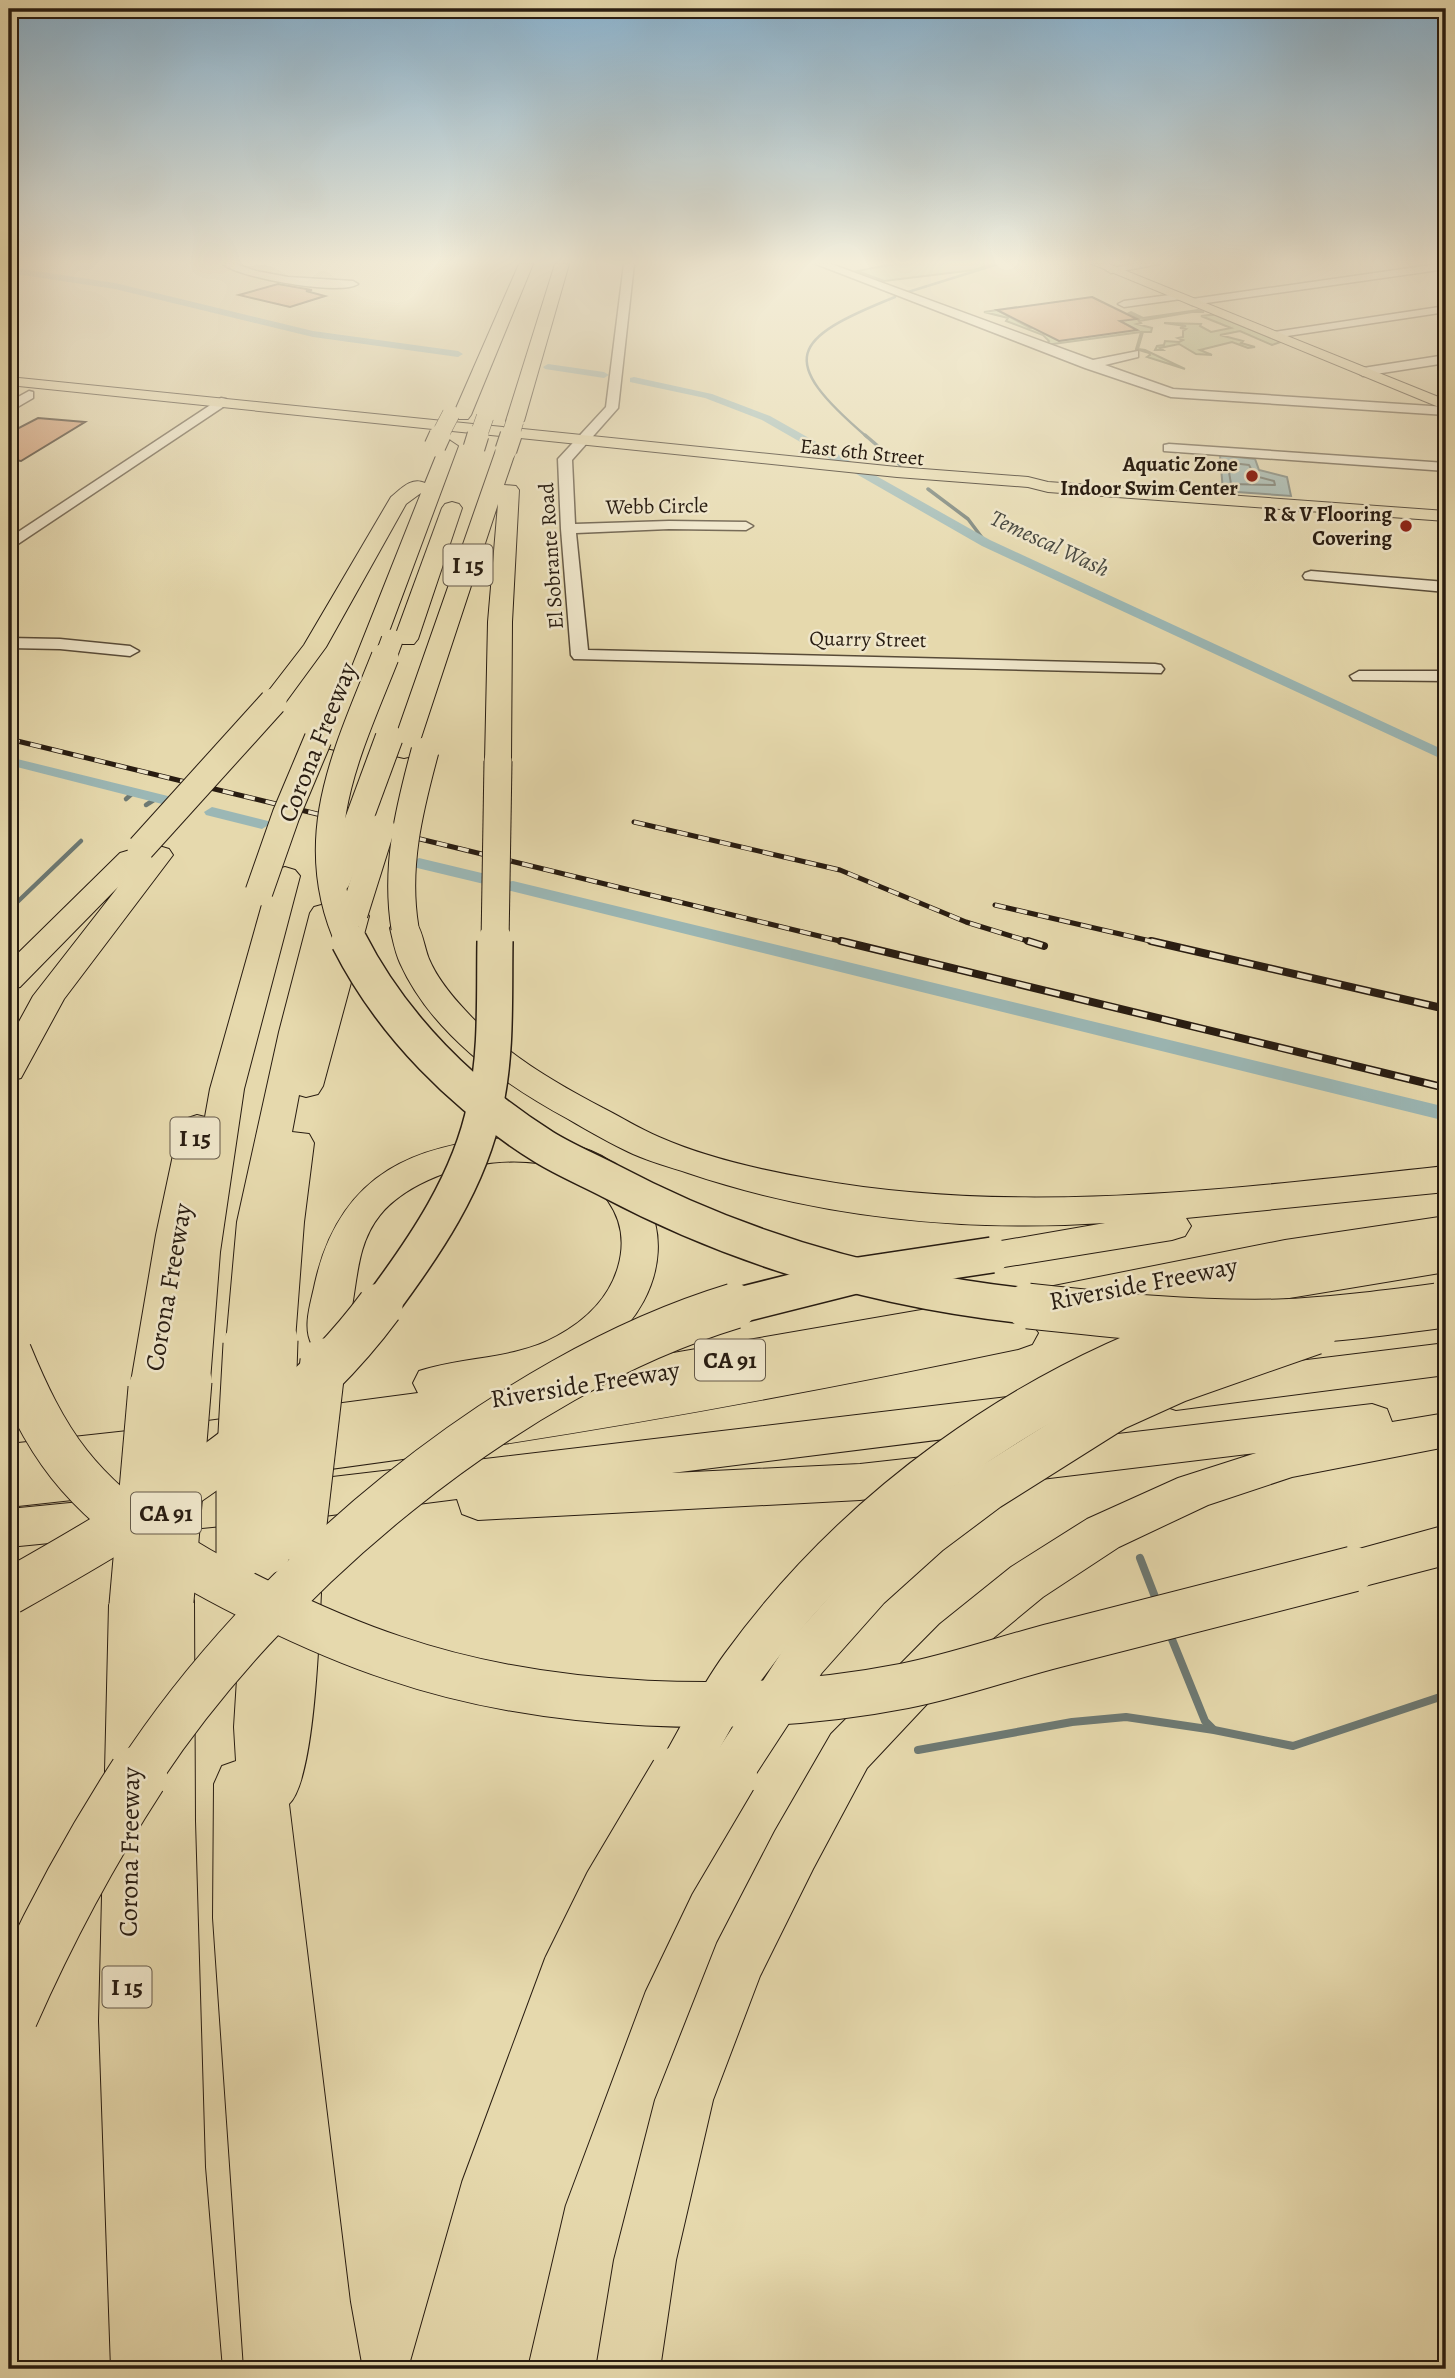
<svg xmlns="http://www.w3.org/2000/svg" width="1455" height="2378" viewBox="0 0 1455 2378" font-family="Alegreya,serif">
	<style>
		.green { fill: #b3c08b; stroke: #6e6e4e; stroke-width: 2 }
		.water { fill: #9bb7b5; stroke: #6d7973; stroke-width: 2 }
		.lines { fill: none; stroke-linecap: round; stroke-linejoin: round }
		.shore { stroke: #626a63; stroke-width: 2 }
		.stream-far3 { stroke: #6d7973; stroke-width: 2.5 }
		.stream-far2 { stroke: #6d7973; stroke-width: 3.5 }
		.stream-far1 { stroke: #6d7973; stroke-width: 4.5 }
		.stream { stroke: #6d7973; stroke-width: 8 }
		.canal { fill: #9bb7b5; fill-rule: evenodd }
		.building { fill: #d29971; stroke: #281c11; stroke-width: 2 }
		.minor-casing { stroke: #584b38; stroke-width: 3 }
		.major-casing { stroke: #281c11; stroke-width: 2 }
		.highway-casing { stroke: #281c11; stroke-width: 2 }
		.minor { fill: #efe6ca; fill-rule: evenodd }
		.major { fill: #e6d9ad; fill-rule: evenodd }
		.highway { fill: #e6d9ad; fill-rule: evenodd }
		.rail-far1-casing { stroke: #281c11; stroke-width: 5 }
		.rail-casing { stroke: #281c11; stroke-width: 8 }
		.rail-far1 { stroke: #efe6ca; stroke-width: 3.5; stroke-dasharray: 11; stroke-linecap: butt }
		.rail { stroke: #efe6ca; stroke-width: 5; stroke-dasharray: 15; stroke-linecap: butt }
		.highway-bridge-far5-casing { stroke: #281c11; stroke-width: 18; stroke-linecap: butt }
		.highway-bridge-far4-casing { stroke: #281c11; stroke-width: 23; stroke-linecap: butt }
		.highway-bridge-far3-casing { stroke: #281c11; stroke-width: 29; stroke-linecap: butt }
		.highway-bridge-far2-casing { stroke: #281c11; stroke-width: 38; stroke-linecap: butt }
		.highway-bridge-far1-casing { stroke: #281c11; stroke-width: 47; stroke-linecap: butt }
		.highway-bridge-casing { stroke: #281c11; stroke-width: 60; stroke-linecap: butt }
		.highway-bridge-far5 { stroke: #e6d9ad; stroke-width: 17 }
		.highway-bridge-far4 { stroke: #e6d9ad; stroke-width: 21 }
		.highway-bridge-far3 { stroke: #e6d9ad; stroke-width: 27 }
		.highway-bridge-far2 { stroke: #e6d9ad; stroke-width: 35 }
		.highway-bridge-far1 { stroke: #e6d9ad; stroke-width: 45 }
		.highway-bridge { stroke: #e6d9ad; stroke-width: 58 }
		.poi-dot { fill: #8f2418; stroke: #efe6ca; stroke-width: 2.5 }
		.labels { text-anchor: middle; stroke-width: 5; stroke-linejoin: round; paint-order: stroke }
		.far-street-label { font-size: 21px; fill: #281c11; stroke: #efe6ca }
		.far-poi-label { font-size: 21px; font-weight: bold; fill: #281c11; stroke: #efe6ca; text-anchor: end }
		.far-water-label { font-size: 23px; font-style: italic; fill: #4a4a42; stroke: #efe6ca }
		.shield { fill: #efe6ca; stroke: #645948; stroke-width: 2 }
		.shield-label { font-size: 24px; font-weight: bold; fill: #281c11 }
		.street-label { font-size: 26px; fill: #281c11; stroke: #efe6ca }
	</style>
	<rect width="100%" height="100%" fill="#e6d9ad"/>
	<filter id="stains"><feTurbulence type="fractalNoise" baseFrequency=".00286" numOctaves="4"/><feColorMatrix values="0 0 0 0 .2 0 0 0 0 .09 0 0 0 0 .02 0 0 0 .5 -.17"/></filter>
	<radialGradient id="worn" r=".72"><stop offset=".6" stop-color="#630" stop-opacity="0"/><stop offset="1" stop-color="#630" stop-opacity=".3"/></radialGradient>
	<g class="green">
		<polygon points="894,264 992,264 974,270 884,281 857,271"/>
		<polygon points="997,310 1030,328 1110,316 1126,320 1139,318 1129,313 1131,312 1143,318 1198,310 1204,312 1192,312 1139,321 1141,323 1137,324 1152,328 1151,332 1143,332 1138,349 1145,350 1185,369 1147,357 1150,355 1149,353 1136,349 1141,332 1046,345 1049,341 1043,335 1006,321 1008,318 984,312"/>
		<polygon points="1209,315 1215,315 1281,342 1272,345 1240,331 1220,335 1243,341 1241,343 1255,347 1248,348 1232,342 1200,350 1212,355 1196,354 1179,344 1160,348 1163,350 1155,350 1157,346 1164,345 1165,341 1179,342 1183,340 1178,338 1183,337 1183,331 1186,329 1180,328 1186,326 1164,323 1201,324 1200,326 1211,332 1231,328 1201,316"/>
	</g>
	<polygon class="water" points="1220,455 1255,459 1259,470 1287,477 1291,496 1223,491"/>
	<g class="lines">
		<polygon class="shore" points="1232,463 1249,465 1255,476 1274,481 1275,485 1231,484 1228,466"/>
		<g class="stream-far3">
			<polyline points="908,292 998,264"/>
			<path d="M867,437C776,359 790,339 895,297"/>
		</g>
		<g class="stream-far2">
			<polyline points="865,435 900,465"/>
			<polyline points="928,489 968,519 986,543"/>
		</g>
		<g class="stream-far1">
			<polyline points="126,799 134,792"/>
			<polyline points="146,805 157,798"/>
			<polyline points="9,910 81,841"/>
		</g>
		<g class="stream">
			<polyline points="1140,1558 1157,1602"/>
			<polyline points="1169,1632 1205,1721 1213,1729"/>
			<polyline points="918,1750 1072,1722 1126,1717 1214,1730 1293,1746 1446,1695"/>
		</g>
		<g class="canal">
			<polygon points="9,267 115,283 313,331 458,351 463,354 458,357 313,337 115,289 9,273"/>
			<polygon points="548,364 604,372 609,375 604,378 545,369 543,367"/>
			<polygon points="634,377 712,394 770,416 990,540 1446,751 1446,761 982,546 762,420 705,398 630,382 630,378"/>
			<polygon points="9,757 176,798 178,801 170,806 9,765"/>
			<polygon points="212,807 268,821 270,824 262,829 206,815 204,812"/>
			<polygon points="419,858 490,875 492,879 484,884 413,867 411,863"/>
			<polygon points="513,881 1446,1107 1446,1121 507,890 505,886 507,882"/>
		</g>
	</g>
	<g class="building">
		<polygon points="278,284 312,290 306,291 325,296 290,307 239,295"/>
		<polygon points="1092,297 1137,319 1120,321 1137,330 1059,341 997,310"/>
		<polygon points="38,418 85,422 21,461 9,459 9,433"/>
	</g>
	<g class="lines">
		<g class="minor-casing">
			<g id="minor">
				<path d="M223,264H236L256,271L288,277L353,281L358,284C341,296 239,278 223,264Z"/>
				<polygon points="624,264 634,264 618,408 572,460 575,524 669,521 746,522 753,526 746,530 669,529 576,533 588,650 1155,664 1161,665 1164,669 1161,673 574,659 571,655 561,529 558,459 606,407"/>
				<polygon points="816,264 831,264 1093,360 1138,351 1138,357 1105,365 1173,389 1446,407 1446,415 1171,397 1085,368"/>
				<polygon points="1132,264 1159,264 1111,273 1106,270"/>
				<polygon points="1438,264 1446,264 1446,269 1192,305 1186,302 1192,299"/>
				<polygon points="1177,294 1182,297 1181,299 1124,307 1118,304 1124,301"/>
				<polygon points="1446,306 1446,312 1274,338 1268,335 1274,332"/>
				<polygon points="1446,355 1446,363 1363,376 1357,372 1363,368"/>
				<polygon points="29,391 33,392 33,398 9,412 9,402"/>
				<polygon points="221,398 226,399 226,405 9,550 9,538"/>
				<polygon points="1169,444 1446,463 1446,471 1164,451 1164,445"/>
				<polygon points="1311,571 1446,582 1446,592 1305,579 1303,576 1305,573"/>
				<polygon points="9,638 60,639 130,646 139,651 130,656 60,649 9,648"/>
				<polygon points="1359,671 1446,671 1446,681 1353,680 1350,676"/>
			</g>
		</g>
		<g class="major-casing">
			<g id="major">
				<polygon points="1092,264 1109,264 1446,400 1446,410"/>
				<polygon points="9,377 897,467 1028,477 1048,482 1446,511 1446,521 1048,492 1028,487 897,477 9,385"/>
			</g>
		</g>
		<g class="highway-casing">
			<g id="highway">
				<polygon points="519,264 533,264 471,415 468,419 456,419 453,415"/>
				<polygon points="555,264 569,264 524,421 515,426 509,425 506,421"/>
				<path d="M449,440L458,446L348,742L344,748L335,750L326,748L322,742L421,493L406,504L326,647L282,707L273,710L264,707L260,702L304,645L391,497C402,488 411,477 425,483L440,446Z"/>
				<polygon points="506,444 516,450 504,485 516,486 519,490 512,622 511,761 507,767 498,769 489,767 485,761 488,622 498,504 417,750 413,756 404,758 395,756 391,750 496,450"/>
				<polygon points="452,502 459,504 462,508 418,639 414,644 398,644 394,639 442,508 445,504"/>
				<polygon points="159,846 169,849 173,855 64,999 21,1078 9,1081 9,1040 33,996 118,887 20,987 9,990 9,962 120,853 130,850 140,853 143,857 149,849"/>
				<polygon points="285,867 295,870 300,876 244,1089 220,1252 210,1381 204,1393 189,1397 174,1393 172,1388 166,1400 151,1405 136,1400 130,1388 156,1235 179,1127 185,1119 197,1115 205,1117 210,1089 270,876 275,870"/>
				<polygon points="325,904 336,907 340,915 343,910 354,907 365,910 369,916 323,1086 318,1094 306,1097 299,1095 292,1132 309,1134 314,1143 304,1222 295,1340 289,1351 275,1356 262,1352 260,1355 246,1360 232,1355 226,1344 237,1222 279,1032 310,913 314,907"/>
				<path d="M405,919L416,922C423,933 424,946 429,959C437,978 451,995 465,1010C504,1053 552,1081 603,1108C621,1117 640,1129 659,1137C707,1158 760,1170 812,1179C1021,1217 1236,1188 1446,1166V1192L1186,1218L1191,1226L1185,1236L1172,1240L992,1269L978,1265L973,1255L978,1245L1105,1223C965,1232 821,1218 688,1173C670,1167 651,1162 633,1154C611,1144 589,1131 568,1119C502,1083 432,1034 400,963C395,952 393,940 390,928L394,922Z"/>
				<path d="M523,1137C552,1140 585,1144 610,1161C680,1208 668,1295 608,1344C590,1359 568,1368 546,1375L1008,1295L1285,1240L1446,1216V1244L1256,1274L1446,1244V1272L1150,1321L1136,1317L1130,1306L1134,1299L1029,1321L1038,1333L1032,1344L1018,1349C775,1400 531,1444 285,1475L270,1470L263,1457L268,1448L188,1459L194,1471L187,1484L172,1489L9,1507V1444L155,1428L418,1393L413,1383L419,1371C465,1356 514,1360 557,1336C585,1321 609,1298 618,1267C625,1243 622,1221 608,1201C561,1136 426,1159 380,1215C349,1253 361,1305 340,1345L326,1350L312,1345C302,1327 311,1303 315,1283C340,1172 417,1141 523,1137Z"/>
				<polygon points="1446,1343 1446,1375 1176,1410 1161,1405 1155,1393 1161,1381 1176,1376"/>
				<polygon points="1025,1395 1040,1400 1046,1412 1040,1424 1025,1429 672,1473 860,1464 941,1455 956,1460 963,1473 956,1486 941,1491 860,1500 478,1520 462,1514 457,1499 324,1516 9,1547 9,1509 324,1478"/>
				<polygon points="1372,1404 1387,1409 1392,1422 1446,1413 1446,1447 1292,1477 1208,1505 1119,1547 1043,1597 974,1654 867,1768 813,1869 760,1976 713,2100 676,2260 660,2369 596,2369 614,2260 655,2100 717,1943 775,1831 831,1734 940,1624 1011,1567 1087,1519 1178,1478 1256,1453 1033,1480 1018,1475 1011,1462 1018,1449 1033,1444"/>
				<polygon points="1446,1525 1446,1565 1353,1589 1337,1583 1330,1569 1337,1555"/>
				<path d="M268,1531L284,1537L291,1551L290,1575L298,1572L314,1578L321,1593C319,1633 315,1780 289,1804L350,2302L362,2369H244L213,1918L214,1784L222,1766L236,1761L234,1727L245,1551L252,1537Z"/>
				<polygon points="171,1580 187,1586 194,1601 195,1821 205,2167 222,2369 111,2369 99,2021 109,1605 115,1590 132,1584 149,1590 151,1595 155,1586"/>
			</g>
		</g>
		<use href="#minor" class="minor"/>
		<use href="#major" class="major"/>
		<use href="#highway" class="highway"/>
		<g class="rail-far1-casing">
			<g id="rail-far1">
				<polyline points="9,739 848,943"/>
				<polyline points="634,822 840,870 966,922 1034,943"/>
				<polyline points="995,905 1159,943"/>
			</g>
		</g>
		<g class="rail-casing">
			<g id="rail">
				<polyline points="841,941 1446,1088"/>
				<polyline points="1028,941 1044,946"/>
				<polyline points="1151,941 1446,1009"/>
			</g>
		</g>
		<use href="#rail-far1" class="rail-far1"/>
		<use href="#rail" class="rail"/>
		<g class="highway-bridge-far5-casing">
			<g id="highway-bridge-far5">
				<polyline points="439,437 451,414"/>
				<polyline points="478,437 485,417"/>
				<polyline points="510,437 515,421"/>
			</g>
		</g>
		<g class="highway-bridge-far4-casing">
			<g id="highway-bridge-far4">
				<polyline points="435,446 440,435"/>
				<polyline points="474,448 478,435"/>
				<polyline points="506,450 511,435"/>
				<polyline points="385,659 392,640"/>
			</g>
		</g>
		<g class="highway-bridge-far3-casing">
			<g id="highway-bridge-far3">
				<polyline points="141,848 273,702"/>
				<polyline points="337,879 389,738"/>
				<polyline points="259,892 286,815 318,739"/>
				<polyline points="354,914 381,828"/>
				<path d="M405,928C395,867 409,810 425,751"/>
				<path d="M350,943C302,840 347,753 385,657"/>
				<polyline points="495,943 498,761"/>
			</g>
		</g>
		<g class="highway-bridge-far2-casing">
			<g id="highway-bridge-far2">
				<path d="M349,941C392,1026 464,1097 544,1147C565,1160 589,1170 610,1181C746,1253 894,1294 1046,1308"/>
				<path d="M379,1308C424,1248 470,1181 485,1106C497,1053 494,996 495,941"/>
				<polyline points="728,1308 859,1275 992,1255"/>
				<polyline points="1424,1308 1446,1305"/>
			</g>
		</g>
		<g class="highway-bridge-far1-casing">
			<g id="highway-bridge-far1">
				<path d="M1028,1306C1110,1315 1195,1324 1278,1322C1331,1320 1384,1313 1437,1306"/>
				<path d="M9,1353C25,1392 43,1431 69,1464C118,1526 193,1569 263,1603C306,1624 348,1643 394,1658C546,1710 746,1717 904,1686C956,1676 1005,1658 1056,1645C1155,1619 1254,1594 1353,1569"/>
				<polyline points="302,1541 323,1361"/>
				<polyline points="268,1551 275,1340"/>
				<polyline points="239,1557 239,1469 246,1344"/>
				<path d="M9,1592C142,1517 288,1431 380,1306"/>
				<polyline points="171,1601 189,1381"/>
				<polyline points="132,1605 151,1388"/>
				<path d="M137,1777C265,1579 507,1375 734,1306"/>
				<path d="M678,1777C699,1741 718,1701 743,1667C856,1511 1025,1389 1208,1328"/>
				<polyline points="727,1777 804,1659 868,1587 928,1533 988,1488 1115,1408 1177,1380 1314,1332"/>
			</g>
		</g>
		<g class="highway-bridge-casing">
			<g id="highway-bridge">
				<path d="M9,2015C46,1931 88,1852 138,1775"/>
				<polyline points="439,2369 490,2190 572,1969 613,1886 679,1775"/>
				<polyline points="497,2369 537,2197 618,1980 666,1880 728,1775"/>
			</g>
		</g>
		<use href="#highway-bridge-far5" class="highway-bridge-far5"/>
		<use href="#highway-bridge-far4" class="highway-bridge-far4"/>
		<use href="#highway-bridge-far3" class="highway-bridge-far3"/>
		<use href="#highway-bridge-far2" class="highway-bridge-far2"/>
		<use href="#highway-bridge-far1" class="highway-bridge-far1"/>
		<use href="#highway-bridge" class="highway-bridge"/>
	</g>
	<linearGradient id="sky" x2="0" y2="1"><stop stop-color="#89b5d4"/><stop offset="0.44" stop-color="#f4eeda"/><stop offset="1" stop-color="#f4eeda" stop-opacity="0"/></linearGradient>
	<rect width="1455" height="597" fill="url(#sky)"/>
	<g class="poi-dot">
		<circle cx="1252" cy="476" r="7"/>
		<circle cx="1406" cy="526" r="7"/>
	</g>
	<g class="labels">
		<g class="far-street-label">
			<text transform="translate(862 452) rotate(6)" y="7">East 6th Street</text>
			<text transform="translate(657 506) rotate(-1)" y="7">Webb Circle</text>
			<text transform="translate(551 556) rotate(-94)" y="7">El Sobrante Road</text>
			<text transform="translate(868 639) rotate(1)" y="7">Quarry Street</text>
		</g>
		<g class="far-poi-label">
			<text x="1238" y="471">Aquatic Zone<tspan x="1238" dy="24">Indoor Swim Center</tspan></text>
			<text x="1392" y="521">R &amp; V Flooring<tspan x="1392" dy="24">Covering</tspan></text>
		</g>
		<g class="far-water-label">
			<text transform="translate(1050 543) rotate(25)" y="8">Temescal Wash</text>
		</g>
		<g class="shield">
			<rect x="443.5" y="544.5" width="49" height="41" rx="5"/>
			<rect x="170.5" y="1117.5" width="49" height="41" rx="5"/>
			<rect x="695" y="1339.5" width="70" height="41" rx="5"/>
			<rect x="131" y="1492.5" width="70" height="41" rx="5"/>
			<rect x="102.5" y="1966.5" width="49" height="41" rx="5"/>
		</g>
		<g class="shield-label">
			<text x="468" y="573">I 15</text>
			<text x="195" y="1146">I 15</text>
			<text x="730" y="1368">CA 91</text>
			<text x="166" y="1521">CA 91</text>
			<text x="127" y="1995">I 15</text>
		</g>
		<g class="street-label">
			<text transform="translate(317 742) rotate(-68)" y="9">Corona Freeway</text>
			<text transform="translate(1143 1283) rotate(-11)" y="9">Riverside Freeway</text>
			<text transform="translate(168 1287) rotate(-80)" y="9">Corona Freeway</text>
			<text transform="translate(585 1384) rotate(-9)" y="9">Riverside Freeway</text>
			<text transform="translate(129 1852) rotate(-89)" y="9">Corona Freeway</text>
		</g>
	</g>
	<rect width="1455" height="2378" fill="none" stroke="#e6d9ad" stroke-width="35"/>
	<rect x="10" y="10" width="1434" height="2357" fill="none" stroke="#281c11" stroke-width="3.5"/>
	<rect x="18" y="18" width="1420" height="2343" fill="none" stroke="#281c11" stroke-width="2"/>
	<rect width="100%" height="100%" filter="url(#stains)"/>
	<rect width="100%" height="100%" fill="url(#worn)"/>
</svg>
